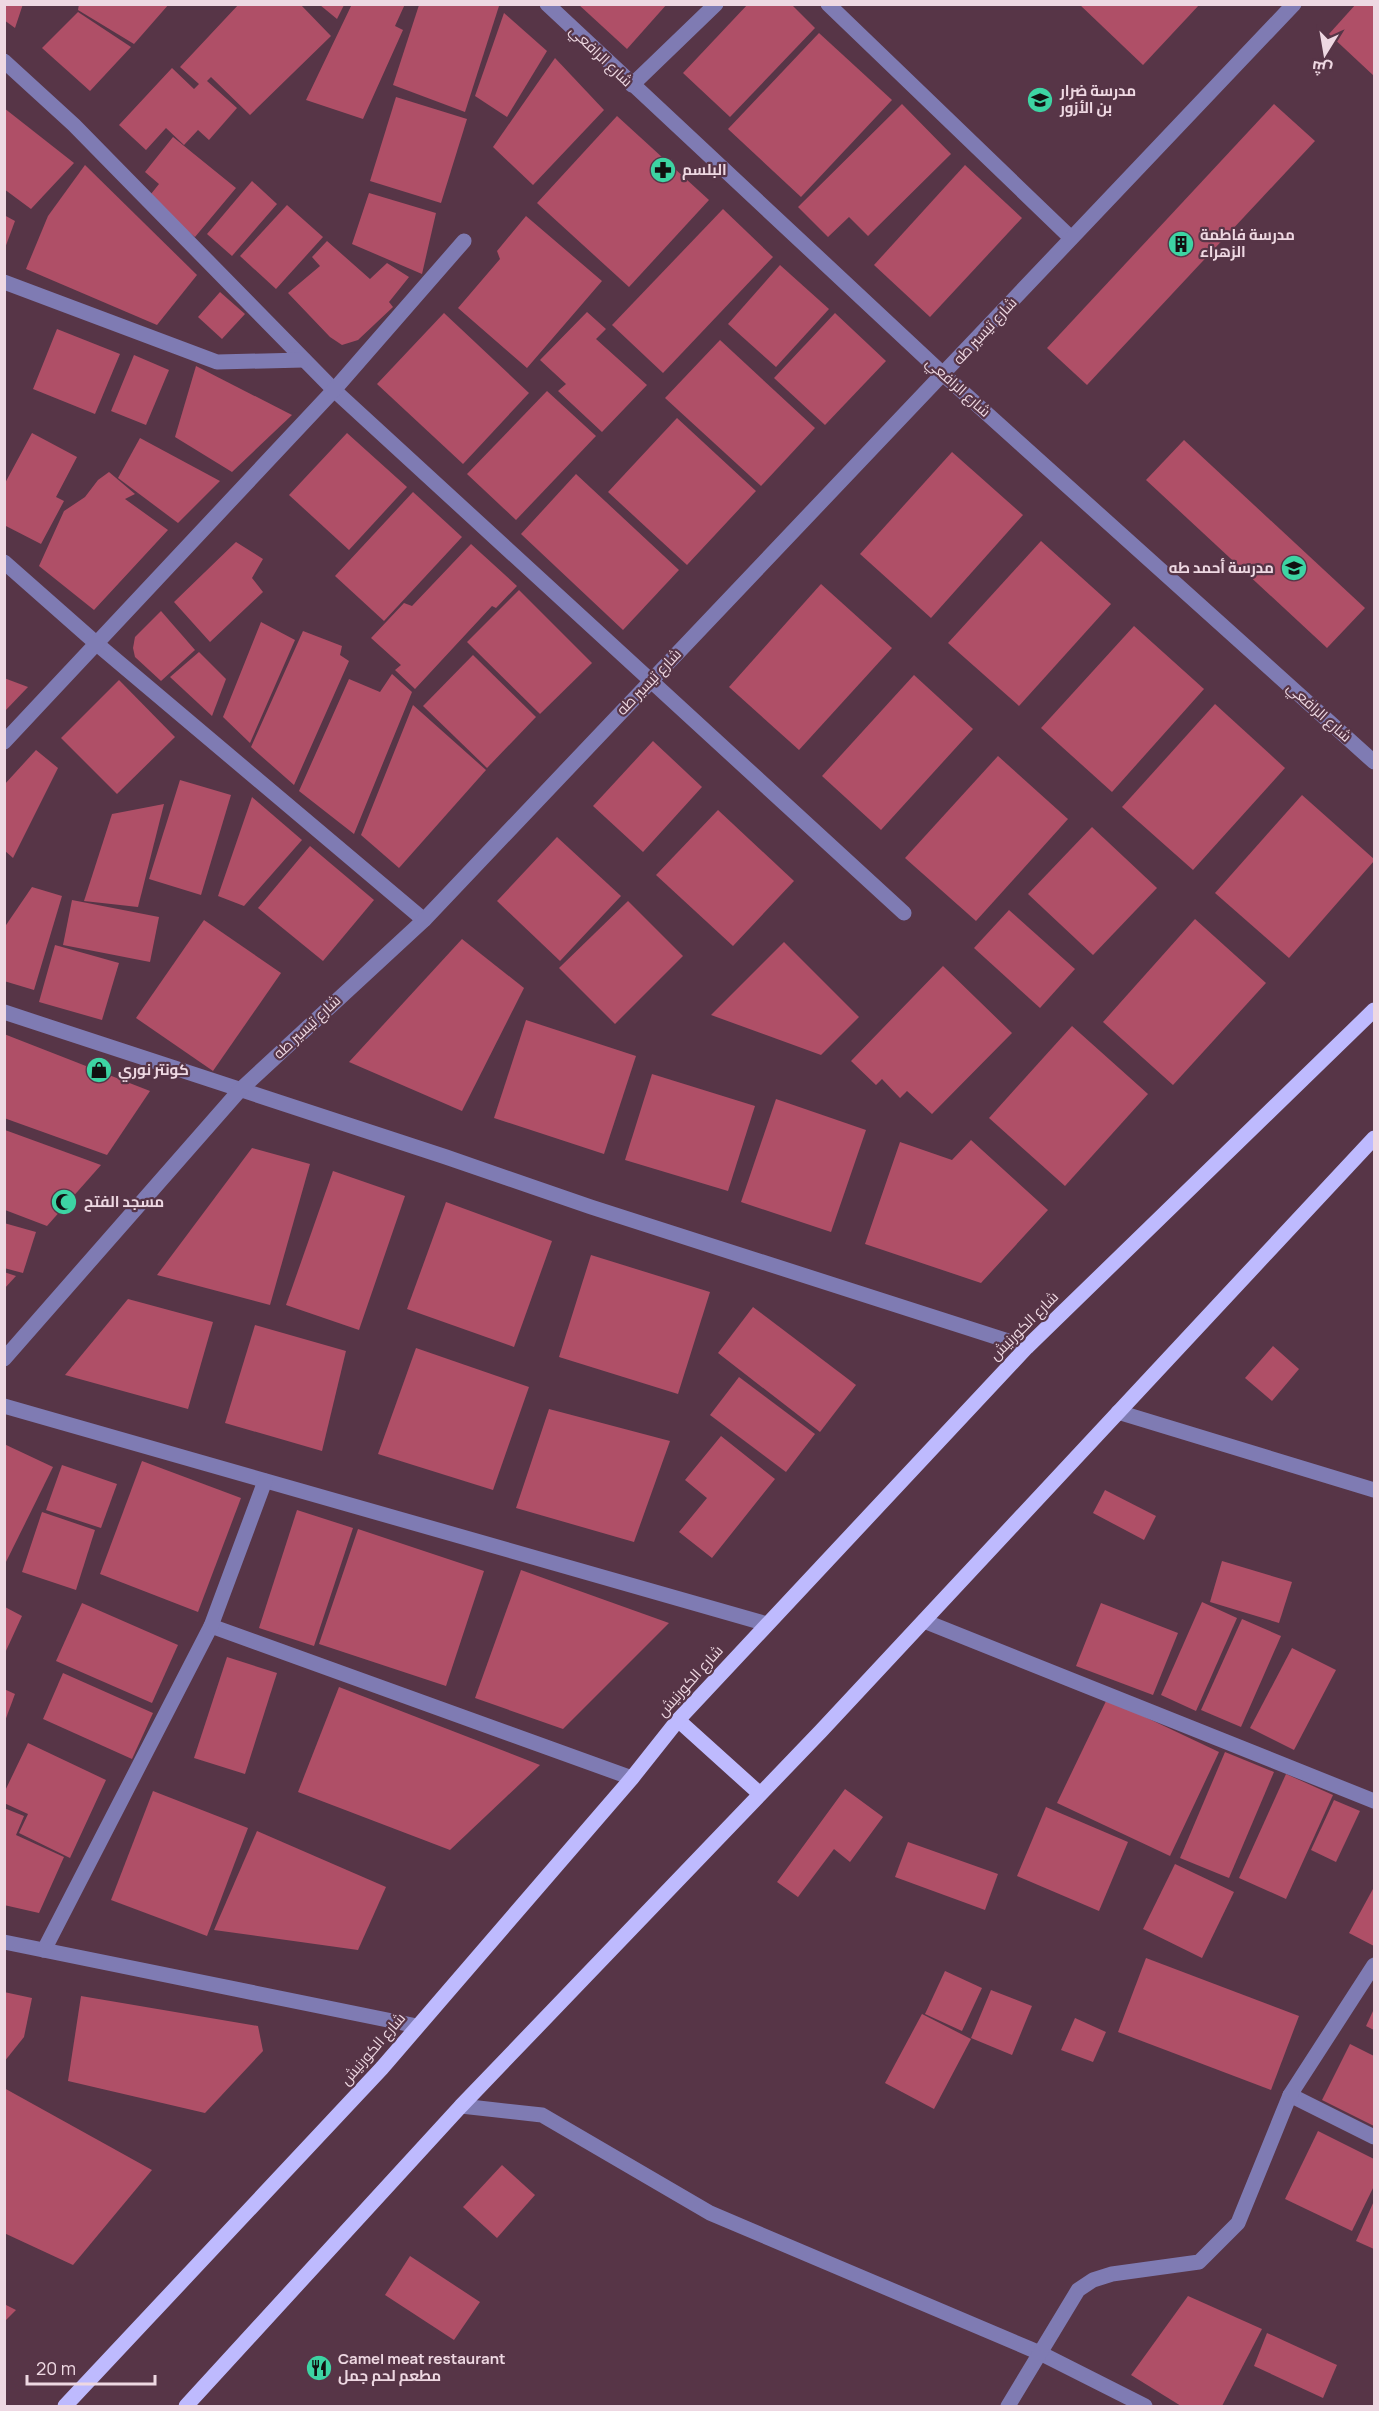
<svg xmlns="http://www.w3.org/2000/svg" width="1379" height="2411" viewBox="0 0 1379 2411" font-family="Manrope,Cairo,sans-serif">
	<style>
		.building { fill: #af4f67 }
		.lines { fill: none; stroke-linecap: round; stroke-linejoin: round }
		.minor { stroke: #7f7bb3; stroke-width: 15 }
		.major { stroke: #bebafe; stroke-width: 15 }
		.labels { text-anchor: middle; stroke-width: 4.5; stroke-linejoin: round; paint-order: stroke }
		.street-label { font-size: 15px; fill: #eed8e2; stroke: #573547 }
		.poi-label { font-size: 15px; font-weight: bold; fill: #eed8e2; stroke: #573547; text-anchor: start }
	</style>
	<rect width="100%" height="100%" fill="#573547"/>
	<g class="building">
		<polygon points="4,4 23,4 15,28 4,20"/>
		<polygon points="79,4 169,4 134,44 78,10"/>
		<polygon points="239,4 300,4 331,36 250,115 211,77 207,81 237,108 209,140 198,130 184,145 166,128 146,150 119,125 172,68 194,89 199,84 180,67"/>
		<polygon points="352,4 405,4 395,26 403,30 363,119 306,100"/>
		<polygon points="578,4 667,4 627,49"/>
		<polygon points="748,4 791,4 815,28 730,117 683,73"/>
		<polygon points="1079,4 1200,4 1143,65"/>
		<polygon points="1356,4 1374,4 1374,76 1329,34"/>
		<polygon points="320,5 344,5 337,19"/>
		<polygon points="419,5 499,6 465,112 393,85"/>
		<polygon points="78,12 131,47 90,91 42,48"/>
		<polygon points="504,13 547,51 507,117 475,96"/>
		<polygon points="819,33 892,100 801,197 728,129"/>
		<polygon points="555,58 604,110 533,185 493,147"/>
		<polygon points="396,97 467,119 441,203 370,181"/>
		<polygon points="902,104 951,154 868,236 849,217 828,237 798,207"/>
		<polygon points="1274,104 1315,141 1087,385 1047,348"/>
		<polygon points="4,108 74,163 31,209 4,189"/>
		<polygon points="617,116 709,200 629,287 537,203"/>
		<polygon points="173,137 236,188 195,237 147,199 159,184 145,172"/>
		<polygon points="85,165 197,275 157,325 26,269 48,216"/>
		<polygon points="965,165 1022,218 930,317 874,265"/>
		<polygon points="252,181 277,204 232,256 207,234"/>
		<polygon points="369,193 436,213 422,274 352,244"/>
		<polygon points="287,205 323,237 276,289 240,256"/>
		<polygon points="723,209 773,257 663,373 612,325"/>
		<polygon points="4,215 15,221 5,248 4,248"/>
		<polygon points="526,216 602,281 527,368 458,308 500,259 497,251"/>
		<polygon points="327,241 370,279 387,263 409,277 389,302 393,307 358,340 342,345 330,337 288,293 320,266 312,257"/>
		<polygon points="780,265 829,309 776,367 728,324"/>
		<polygon points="220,292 245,314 222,339 198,317"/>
		<polygon points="587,312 606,329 596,339 647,385 602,432 558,391 566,384 540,360"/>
		<polygon points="444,313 529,393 463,464 377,384"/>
		<polygon points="835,313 886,361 825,425 774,378"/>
		<polygon points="57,329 120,354 95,414 33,389"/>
		<polygon points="720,340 815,428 761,486 665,398"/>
		<polygon points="134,355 169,370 146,425 111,411"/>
		<polygon points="196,366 292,415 232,472 175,437"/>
		<polygon points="547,391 596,436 516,520 467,474"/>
		<polygon points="677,418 756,491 687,565 608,492"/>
		<polygon points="32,433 77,457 56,497 64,501 41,544 4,525 4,485"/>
		<polygon points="347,433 407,487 349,550 289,495"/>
		<polygon points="140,438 220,481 178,523 118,478"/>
		<polygon points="1184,440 1365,608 1327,648 1146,480"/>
		<polygon points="952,452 1023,515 931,618 860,554"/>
		<polygon points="109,472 135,494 125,499 168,530 94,610 39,566 64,511 85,497 98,480"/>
		<polygon points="576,474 679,570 623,630 521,534"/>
		<polygon points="413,492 462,537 384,621 335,576"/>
		<polygon points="1041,541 1111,604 1019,706 948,643"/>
		<polygon points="236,542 263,559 252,578 263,592 210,642 174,602"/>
		<polygon points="471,544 517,586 496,608 492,606 415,689 395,670 401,665 371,638 404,603 412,606"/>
		<polygon points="821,584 892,648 799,750 729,687"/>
		<polygon points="519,590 592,663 540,714 467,642"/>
		<polygon points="161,611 195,650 161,681 135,657 133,648 135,637"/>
		<polygon points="261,622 295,640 250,743 223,717"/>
		<polygon points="1134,626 1204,689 1112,792 1041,728"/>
		<polygon points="303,631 342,646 340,655 349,661 294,785 251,747"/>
		<polygon points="199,652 226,679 212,716 170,677"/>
		<polygon points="473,655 536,717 487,768 423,706"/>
		<polygon points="392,674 412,692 354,834 299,791 349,679 380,692"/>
		<polygon points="914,675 973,729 881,830 822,776"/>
		<polygon points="4,678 28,687 4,712"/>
		<polygon points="119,680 175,737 117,794 61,738"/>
		<polygon points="1215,704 1285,768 1193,870 1122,807"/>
		<polygon points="413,705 486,770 399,868 361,835"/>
		<polygon points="653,741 702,787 643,852 593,806"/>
		<polygon points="36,750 58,768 13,858 4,850 4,785"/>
		<polygon points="998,756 1068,819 976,921 905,858"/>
		<polygon points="180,780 231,795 201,895 149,879"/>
		<polygon points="1302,795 1374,859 1374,861 1289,958 1215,893"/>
		<polygon points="252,797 302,840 244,906 218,896"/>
		<polygon points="164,804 138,907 84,901 112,814"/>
		<polygon points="718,810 794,881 733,946 656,875"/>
		<polygon points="1092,827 1157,888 1093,955 1028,894"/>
		<polygon points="557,837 621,896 560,961 497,901"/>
		<polygon points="310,846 374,900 323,961 258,908"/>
		<polygon points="32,887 62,896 34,990 4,981 4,928"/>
		<polygon points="72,900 159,917 150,962 63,945"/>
		<polygon points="628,901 683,956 615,1024 559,968"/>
		<polygon points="1009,910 1075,969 1040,1008 974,948"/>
		<polygon points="1195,919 1266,983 1173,1085 1103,1022"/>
		<polygon points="204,920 281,973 213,1071 136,1018"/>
		<polygon points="462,939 524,988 462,1111 349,1062"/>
		<polygon points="784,942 859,1017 821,1055 711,1015"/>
		<polygon points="55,945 119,963 102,1020 39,1002"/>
		<polygon points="943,966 1012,1033 932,1114 907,1091 900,1098 882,1079 876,1085 851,1061"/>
		<polygon points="526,1020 636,1056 604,1154 494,1118"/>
		<polygon points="1072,1026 1148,1094 1065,1186 989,1118"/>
		<polygon points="4,1034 150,1091 107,1155 4,1118"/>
		<polygon points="652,1074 755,1106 728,1191 625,1160"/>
		<polygon points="776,1099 866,1130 831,1232 741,1202"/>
		<polygon points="5,1130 101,1165 47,1226 5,1210"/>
		<polygon points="971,1140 1048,1210 981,1283 865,1244 900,1142 952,1160"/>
		<polygon points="252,1148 310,1164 270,1305 157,1275"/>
		<polygon points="333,1171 405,1196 359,1330 286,1305"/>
		<polygon points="446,1202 552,1241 514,1347 407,1309"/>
		<polygon points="4,1223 36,1232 23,1273 4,1268"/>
		<polygon points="591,1255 710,1292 678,1394 559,1357"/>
		<polygon points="4,1272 16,1276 4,1289"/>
		<polygon points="128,1299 213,1322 188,1409 65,1375"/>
		<polygon points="753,1307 856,1385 820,1432 718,1353"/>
		<polygon points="255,1325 346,1351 322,1451 225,1423"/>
		<polygon points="1273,1346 1299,1369 1272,1401 1245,1378"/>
		<polygon points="416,1348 529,1387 493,1490 378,1454"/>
		<polygon points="739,1377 815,1434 786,1472 710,1415"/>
		<polygon points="549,1409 670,1441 634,1542 516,1508"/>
		<polygon points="721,1436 775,1479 712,1558 679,1532 707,1498 685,1480"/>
		<polygon points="4,1444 53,1467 4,1566"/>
		<polygon points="142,1461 241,1498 198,1612 100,1574"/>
		<polygon points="62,1465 117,1484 101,1528 46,1510"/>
		<polygon points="1105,1490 1156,1516 1144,1540 1093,1513"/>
		<polygon points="297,1510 353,1528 314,1646 259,1628"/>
		<polygon points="42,1512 95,1530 76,1590 22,1572"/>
		<polygon points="358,1529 484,1571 446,1686 319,1644"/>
		<polygon points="1222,1561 1292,1582 1279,1623 1210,1602"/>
		<polygon points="521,1570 669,1623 563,1729 475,1698"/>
		<polygon points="1202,1602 1237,1618 1196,1711 1161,1695"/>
		<polygon points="82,1603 178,1645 152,1703 56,1661"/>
		<polygon points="1101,1603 1178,1633 1153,1695 1076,1666"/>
		<polygon points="5,1607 22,1616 5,1653"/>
		<polygon points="1242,1619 1281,1636 1241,1727 1201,1710"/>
		<polygon points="1292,1648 1336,1670 1294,1750 1250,1728"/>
		<polygon points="227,1657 277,1673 245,1774 194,1758"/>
		<polygon points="63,1673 153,1713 132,1759 43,1719"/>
		<polygon points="339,1687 540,1765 450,1850 298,1792"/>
		<polygon points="4,1689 15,1694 5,1721 4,1721"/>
		<polygon points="1107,1699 1219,1752 1170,1856 1057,1803"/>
		<polygon points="28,1743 106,1780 70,1858 19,1833 28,1814 4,1803 4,1793"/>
		<polygon points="1225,1752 1274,1772 1229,1878 1180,1858"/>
		<polygon points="1286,1774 1333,1795 1286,1899 1239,1878"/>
		<polygon points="845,1789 883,1817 850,1862 834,1849 798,1897 777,1882"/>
		<polygon points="153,1791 248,1828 207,1936 111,1900"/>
		<polygon points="1334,1800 1360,1811 1336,1862 1311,1850"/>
		<polygon points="1046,1807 1128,1842 1099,1911 1017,1876"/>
		<polygon points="4,1808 24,1816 16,1835 64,1857 39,1913 4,1905"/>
		<polygon points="257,1831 386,1887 358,1950 214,1930"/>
		<polygon points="908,1842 998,1874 985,1910 895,1877"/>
		<polygon points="1175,1864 1234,1892 1202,1958 1143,1929"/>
		<polygon points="1374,1887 1374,1946 1349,1933"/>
		<polygon points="1146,1958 1299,2016 1271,2090 1118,2032"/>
		<polygon points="945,1971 982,1988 962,2031 925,2014"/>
		<polygon points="991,1990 1032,2006 1012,2055 971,2038"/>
		<polygon points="4,1992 32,1998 24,2037 4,2062"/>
		<polygon points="81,1996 258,2026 263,2051 205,2113 68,2081"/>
		<polygon points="1374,2009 1374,2030 1366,2026"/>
		<polygon points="922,2014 971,2039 934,2109 885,2083"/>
		<polygon points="1075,2018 1106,2032 1093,2062 1061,2050"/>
		<polygon points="1350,2044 1374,2056 1374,2126 1322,2100"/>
		<polygon points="4,2088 152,2170 73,2265 4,2233"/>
		<polygon points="1318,2131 1374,2159 1374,2186 1352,2231 1285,2199"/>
		<polygon points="502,2165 535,2195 497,2238 463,2207"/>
		<polygon points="1374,2201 1374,2249 1356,2241"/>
		<polygon points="410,2256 480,2302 454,2340 385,2295"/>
		<polygon points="1188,2296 1262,2329 1222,2406 1181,2406 1131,2375"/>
		<polygon points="4,2304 16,2310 4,2322"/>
		<polygon points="1267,2333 1337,2365 1323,2398 1254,2366"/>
	</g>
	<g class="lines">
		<g class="minor">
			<polyline points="547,4 944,375 1374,762"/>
			<polyline points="828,4 1071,238"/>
			<polyline points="4,61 74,125 334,390 904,913"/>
			<polyline points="632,85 716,4"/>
			<polyline points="4,282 217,362 304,360"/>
			<polyline points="4,562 97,644 424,920"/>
			<polyline points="4,742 334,390 464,241"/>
			<polyline points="4,1012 446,1157 591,1207 1027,1347"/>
			<polyline points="4,1359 240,1090 424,920 1294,4"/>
			<polyline points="4,1406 767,1624"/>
			<polyline points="1118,1412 1374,1490"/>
			<polyline points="924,1621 1374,1801"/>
			<polyline points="211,1626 632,1778"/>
			<polyline points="4,1942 417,2026"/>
			<polyline points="44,1950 211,1626 265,1481"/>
			<polyline points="1290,2095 1374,2137"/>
			<polyline points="461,2106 542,2115 710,2213 1040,2353 1145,2406"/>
			<polyline points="1008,2406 1078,2290 1093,2280 1112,2274 1199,2262 1238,2223 1290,2095 1374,1965"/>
		</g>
		<g class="major">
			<polyline points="678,1720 760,1794"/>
			<polyline points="65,2406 382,2068 632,1778 678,1720 1027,1347 1374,1010"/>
			<polyline points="186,2406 461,2106 821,1731 1374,1138"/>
		</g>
	</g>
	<defs>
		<g id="school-disc" transform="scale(1.35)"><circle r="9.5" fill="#3dd4a3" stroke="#573547"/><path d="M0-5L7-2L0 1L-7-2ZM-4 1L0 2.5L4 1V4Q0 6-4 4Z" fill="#111"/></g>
		<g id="pharmacy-disc" transform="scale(1.35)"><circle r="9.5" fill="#3dd4a3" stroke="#573547"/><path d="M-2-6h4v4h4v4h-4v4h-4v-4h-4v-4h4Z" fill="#111"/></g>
		<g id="building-disc" transform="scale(1.35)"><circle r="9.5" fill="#3dd4a3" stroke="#573547"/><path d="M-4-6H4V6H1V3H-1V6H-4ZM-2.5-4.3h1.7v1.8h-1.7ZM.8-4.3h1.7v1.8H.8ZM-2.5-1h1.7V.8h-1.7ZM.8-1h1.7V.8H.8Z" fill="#111"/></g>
		<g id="shop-disc" transform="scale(1.35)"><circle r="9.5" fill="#3dd4a3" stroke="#573547"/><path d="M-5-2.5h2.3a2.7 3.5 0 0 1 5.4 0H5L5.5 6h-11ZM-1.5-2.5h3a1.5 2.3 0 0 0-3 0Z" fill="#111"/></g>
		<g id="mosque-disc" transform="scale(1.35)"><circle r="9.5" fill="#3dd4a3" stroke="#573547"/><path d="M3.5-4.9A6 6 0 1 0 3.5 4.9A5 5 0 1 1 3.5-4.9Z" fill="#111"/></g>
		<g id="restaurant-disc" transform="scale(1.35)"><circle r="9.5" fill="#3dd4a3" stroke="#573547"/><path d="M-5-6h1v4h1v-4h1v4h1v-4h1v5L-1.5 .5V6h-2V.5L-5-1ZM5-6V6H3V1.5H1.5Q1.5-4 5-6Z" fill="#111"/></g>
	</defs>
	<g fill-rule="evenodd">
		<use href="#school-disc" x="1040" y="100"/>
		<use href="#pharmacy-disc" x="663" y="170"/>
		<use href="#building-disc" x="1181" y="244"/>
		<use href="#school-disc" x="1294" y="568"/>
		<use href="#shop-disc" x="99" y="1070"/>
		<use href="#mosque-disc" x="64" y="1202"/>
		<use href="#restaurant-disc" x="319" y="2368"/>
	</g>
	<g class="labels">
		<g class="street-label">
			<text transform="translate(601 56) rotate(44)" y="5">شارع الرافعي</text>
			<text transform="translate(985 331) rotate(-47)" y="5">شارع تيسير طه</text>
			<text transform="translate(958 387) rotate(42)" y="5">شارع الرافعي</text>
			<text transform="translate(649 682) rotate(-46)" y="5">شارع تيسير طه</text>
			<text transform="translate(1319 712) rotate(42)" y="5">شارع الرافعي</text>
			<text transform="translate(307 1027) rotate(-43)" y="5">شارع تيسير طه</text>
			<text transform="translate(1024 1326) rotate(-45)" y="5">شارع الكورنيش</text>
			<text transform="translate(690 1681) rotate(-48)" y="5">شارع الكورنيش</text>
			<text transform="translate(373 2049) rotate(-49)" y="5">شارع الكورنيش</text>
		</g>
		<g class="poi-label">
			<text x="1060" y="96">مدرسة ضرار<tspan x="1060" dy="17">بن الأزور</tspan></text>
			<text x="682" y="175">البلسم</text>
			<text x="1200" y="240">مدرسة فاطمة<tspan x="1200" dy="17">الزهراء</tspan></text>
			<text x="1274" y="573" text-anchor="end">مدرسة أحمد طه</text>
			<text x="118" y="1075">كونتر نوري</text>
			<text x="84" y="1207">مسجد الفتح</text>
			<text x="338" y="2364">Camel meat restaurant<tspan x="338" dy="17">مطعم لحم جمل</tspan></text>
		</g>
	</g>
	<rect width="1379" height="2411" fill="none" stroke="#eed8e2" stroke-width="12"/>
	<g transform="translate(1325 54) rotate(191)" stroke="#573547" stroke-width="4.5" paint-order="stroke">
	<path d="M0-4.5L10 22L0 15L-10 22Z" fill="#eed8e2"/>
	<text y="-9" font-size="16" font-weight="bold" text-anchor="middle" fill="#eed8e2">ش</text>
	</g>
	<path d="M27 2375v9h128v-9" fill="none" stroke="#eed8e2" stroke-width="3"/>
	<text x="36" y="2375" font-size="18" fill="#eed8e2" stroke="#573547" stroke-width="4.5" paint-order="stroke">20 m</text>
</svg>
